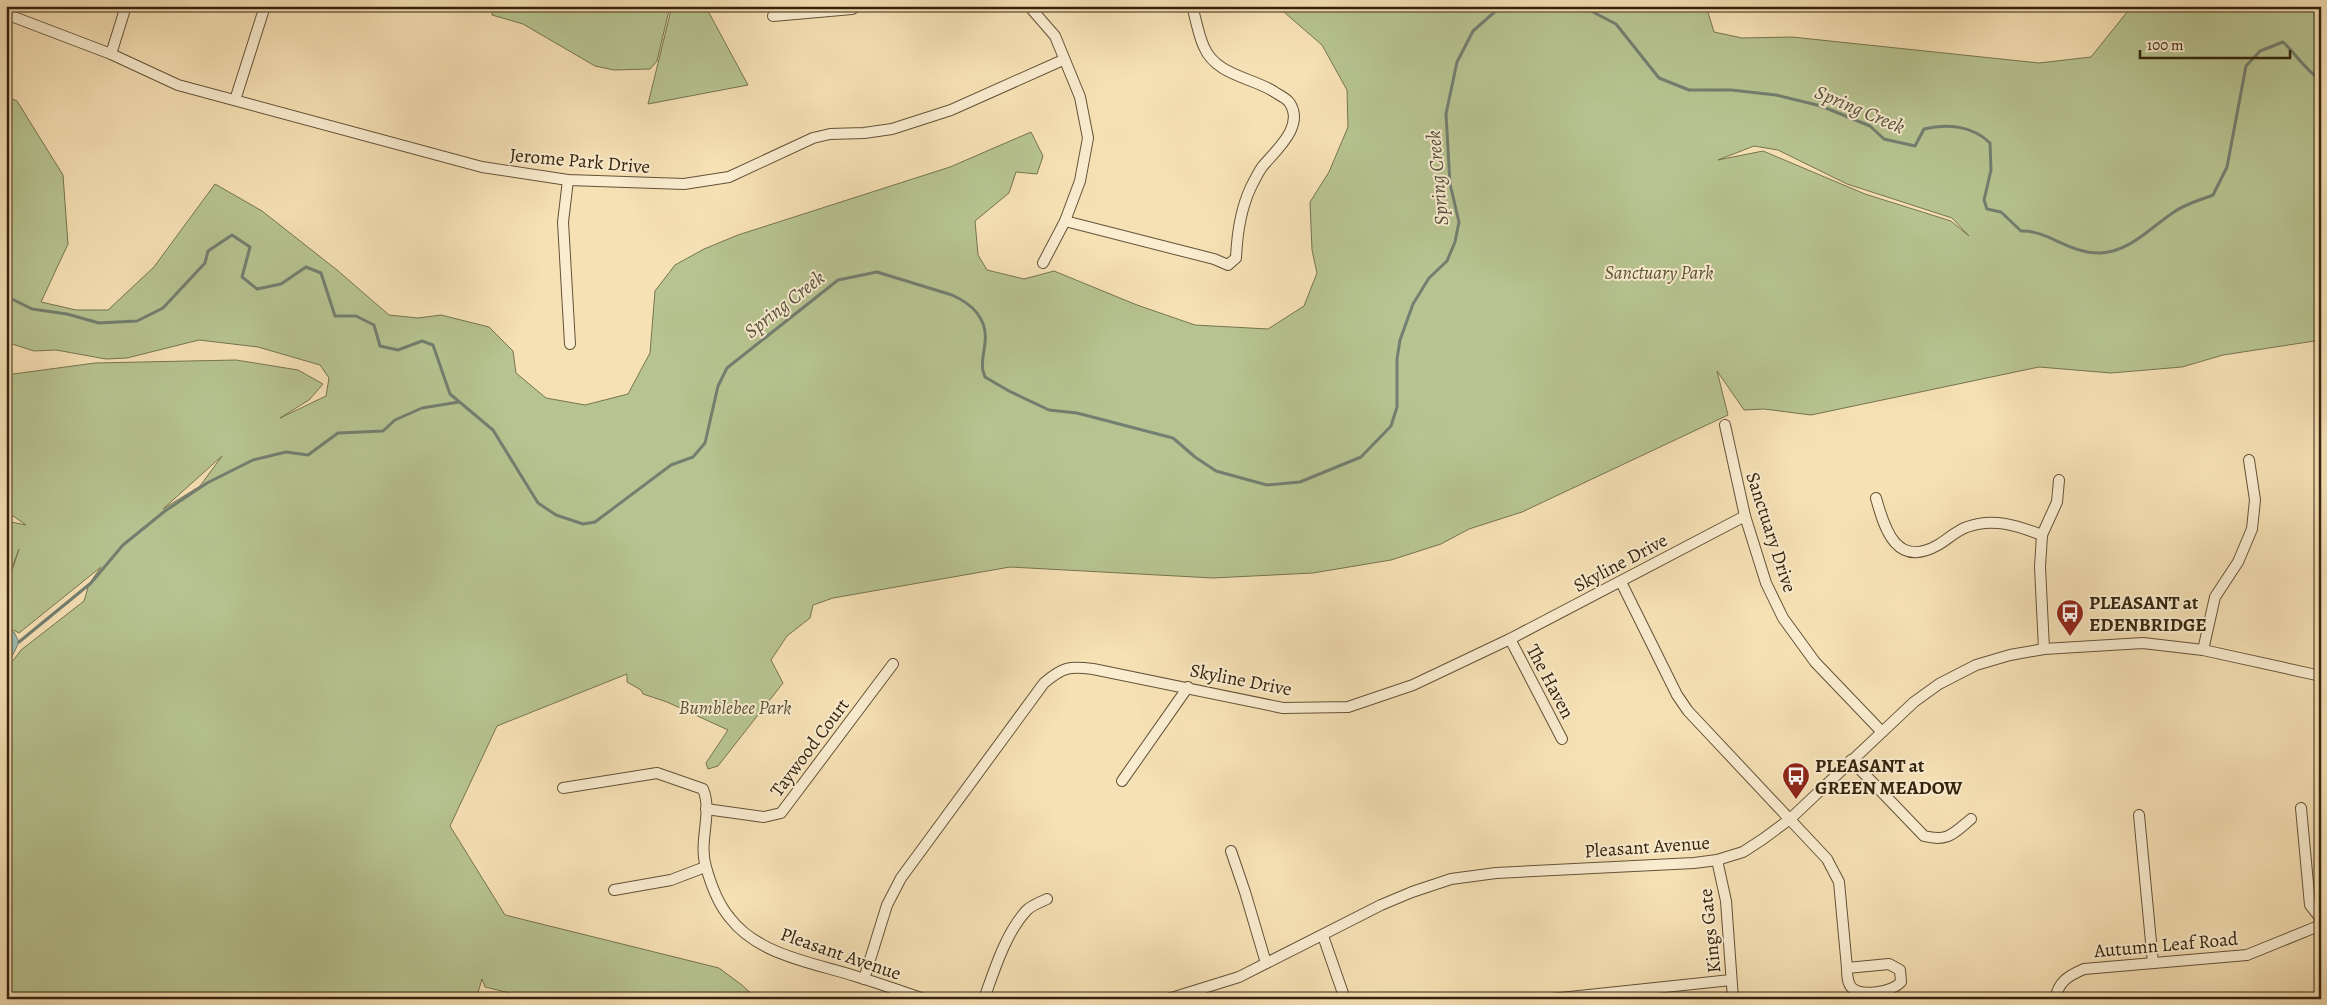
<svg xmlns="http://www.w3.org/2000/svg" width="2327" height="1005" viewBox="0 0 2327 1005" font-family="Alegreya,serif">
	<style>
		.green { fill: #b7c491; stroke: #76744f; fill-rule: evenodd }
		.water { fill: #9dbcb3; stroke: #737f71 }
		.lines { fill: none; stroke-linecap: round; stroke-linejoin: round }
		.stream { stroke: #737f71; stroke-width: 3 }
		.street-casing { stroke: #645237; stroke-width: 12 }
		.street { stroke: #f9eccf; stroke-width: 10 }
		.labels { text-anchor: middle; stroke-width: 4; stroke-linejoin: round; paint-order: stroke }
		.street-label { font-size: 19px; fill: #34230d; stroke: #f9eccf }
		.park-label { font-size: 19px; font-style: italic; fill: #5b5335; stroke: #f9eccf }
		.poi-label { font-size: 19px; font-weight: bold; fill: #34230d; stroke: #f9eccf; text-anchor: start }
		.water-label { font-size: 20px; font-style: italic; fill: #54513f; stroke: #f9eccf }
	</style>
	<rect width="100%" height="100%" fill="#f6e1b5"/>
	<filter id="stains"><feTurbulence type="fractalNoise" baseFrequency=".004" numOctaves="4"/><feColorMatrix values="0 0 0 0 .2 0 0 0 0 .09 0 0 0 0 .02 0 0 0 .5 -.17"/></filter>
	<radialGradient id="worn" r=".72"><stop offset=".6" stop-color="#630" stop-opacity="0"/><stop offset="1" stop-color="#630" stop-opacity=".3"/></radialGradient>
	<g class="green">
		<polygon points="492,6 670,6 657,61 650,69 614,70 595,66 523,24 492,15"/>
		<polygon points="672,6 711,6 708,11 748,85 648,104"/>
		<path d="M1277,6H1706L1714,32L1742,38L1792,37L2039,63L2091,57L2132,6H2321V340L2223,355L2182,367L2111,373L2039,367L1811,415L1764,409L1744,410L1717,371L1728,415L1522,512L1469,529L1441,544L1391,560L1313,573L1213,578L1010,567L833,598L813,605L810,618L787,636L771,660L783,683L718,766L708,769L706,763L728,730L667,702L643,694L641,690L627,682V674L497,726L450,826L505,915L719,968L742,985L757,999H549L526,997L485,987L482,979L476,999H6V670L21,650L84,601L89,584L101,567L19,633L6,626V589L19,549L6,584V521L26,525L6,511V375L95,363L236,360L298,370L323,384L309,400L280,418L326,396L329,378L320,365L258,347L199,340L127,358L106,359L56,350L34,351L6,342V96L17,101L63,175L68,244L41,302L76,310H108L154,267L215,184L262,211L337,270L389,315L418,318L441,315L489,327L513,351L516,373L546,398L585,405L628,394L650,353L655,291L675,265L704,249L738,235L950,167L1031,132L1043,156L1037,174L1016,172L1009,193L975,221L978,255L987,270L1024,279L1054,271L1137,305L1195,325L1268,329L1304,306L1317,273L1312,250L1310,202L1329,172L1348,127L1347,90L1322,45ZM1754,146L1778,150L1847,184L1952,218L1969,236L1951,221L1865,194L1763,151L1718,160ZM222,456L200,486L163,509Z"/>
	</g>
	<polygon class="water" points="6,630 14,632 19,642 6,669"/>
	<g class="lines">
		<g class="stream">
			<path d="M1571,6L1589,10L1616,24L1659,78L1689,90H1731L1776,95L1821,106L1870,126L1884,139L1915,146L1924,129C1947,123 1973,126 1990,143L1991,170L1984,200L1987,209L2001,212L2021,231C2048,230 2069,254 2101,253C2131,251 2151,227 2174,212C2185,204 2200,200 2213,195L2227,167L2246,66L2260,51L2283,42C2296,54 2306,71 2321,80"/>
			<polyline points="6,247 6,255"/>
			<path d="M6,296L32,309L67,314L99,323L137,321L163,308L205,263L208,251L232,235L250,247L242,277L257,289L281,284L306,267L321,273L335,316H356L374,325L380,346L398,350L422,341L433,345L450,394L493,430L538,503L556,515L583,524L595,522L671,465L693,457L705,443L718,386L727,368L838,280L877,272L952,295C972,304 988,319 985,343C984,353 981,361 983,371L985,377L1009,391L1049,410L1077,413L1173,438L1195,457L1216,471L1267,485L1300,482L1361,457L1391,426L1397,407V359L1400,340L1413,304L1429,278L1447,261L1455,242L1459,222L1450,184L1446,114L1457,62L1473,31L1498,9L1514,6"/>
			<polyline points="19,642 91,583 123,545 165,511 207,483 253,460 286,452 308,455 338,433 383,431 395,420 422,408 459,402"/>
		</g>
		<g class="street-casing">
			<g id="street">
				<polyline points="1029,6 1055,36 1080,97 1088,138 1080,181 1065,221 1043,263"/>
				<polyline points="6,14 111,54 178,85 482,167 568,180 684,184 729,177 813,138 830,134 864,133 892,129 951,110 1063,60"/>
				<polyline points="773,16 852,9 857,6"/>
				<polyline points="111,54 126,6"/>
				<polyline points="235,100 265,6"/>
				<polyline points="568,180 563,222 570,344"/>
				<path d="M1065,221L1214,259L1228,265L1236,258C1237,235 1241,208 1251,187C1254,181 1258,173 1262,167C1275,151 1306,126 1289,102C1286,98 1277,94 1273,91C1250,77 1216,75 1204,47C1198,34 1196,19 1192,6"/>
				<polyline points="1725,425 1745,516 1766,583 1783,618 1815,662 1882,732"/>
				<path d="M1876,498C1885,531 1897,568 1938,545C1947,540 1957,530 1967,527C1993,517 2018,526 2042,535"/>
				<path d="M1621,582L1677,695L1688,711L1827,859L1839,882L1847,968L1889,964L1900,970L1901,982C1892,992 1862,997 1852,988C1847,983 1847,974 1847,968"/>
				<polyline points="1510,639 1562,739"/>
				<polyline points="2044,649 2040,567 2042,535 2057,502 2059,480"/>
				<polyline points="2203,650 2215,597 2238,562 2252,529 2255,500 2249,460"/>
				<path d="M1851,760L1924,836C1948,842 1953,834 1971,819"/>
				<polyline points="1122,781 1188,687"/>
				<path d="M563,788L657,773L703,789C713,813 698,841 706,867C711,885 718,904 730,918C758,955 814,963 855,976C878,983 901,991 924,999"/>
				<polyline points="2301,808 2310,905 2321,919"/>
				<polyline points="706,809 764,817 781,813 893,664"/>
				<polyline points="2139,815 2153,963"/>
				<polyline points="1231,851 1245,892 1266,963"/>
				<polyline points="1717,860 1726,901 1733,999"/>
				<polyline points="614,890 671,880 705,867"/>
				<polyline points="1323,936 1345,999"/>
				<path d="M864,979L887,905L901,878L1044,683C1063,667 1069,666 1093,669L1283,708L1348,707L1413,685L1510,639L1745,516"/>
				<path d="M984,999C994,971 1006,932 1027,910C1032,905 1041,902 1047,899"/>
				<polyline points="1168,999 1239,977 1381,905 1412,892 1451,879 1496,873 1694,863 1717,860 1743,852 1763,839 1790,819 1914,702 1939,684 1976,665 2010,655 2044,649 2143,643 2203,650 2321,676"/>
				<polyline points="1551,999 1731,980"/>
				<path d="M2055,999C2059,981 2068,976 2084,969L2247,955L2321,925"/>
			</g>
		</g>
		<use href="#street" class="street"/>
	</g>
	<defs>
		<g id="bus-pin" transform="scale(1.4375)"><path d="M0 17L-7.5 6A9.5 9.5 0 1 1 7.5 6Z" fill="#8f2418" stroke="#f9eccf"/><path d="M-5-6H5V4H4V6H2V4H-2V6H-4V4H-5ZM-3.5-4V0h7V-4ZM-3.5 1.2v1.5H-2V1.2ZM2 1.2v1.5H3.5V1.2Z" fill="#fff"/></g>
	</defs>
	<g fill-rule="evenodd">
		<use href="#bus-pin" x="2070" y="613"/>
		<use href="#bus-pin" x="1796" y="776"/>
	</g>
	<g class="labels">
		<g class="street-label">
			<text transform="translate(580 160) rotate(5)" y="7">Jerome Park Drive</text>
			<text transform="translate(1772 532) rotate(72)" y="7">Sanctuary Drive</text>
			<text transform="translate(1620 562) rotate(-28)" y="7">Skyline Drive</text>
			<text transform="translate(1241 679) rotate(11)" y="7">Skyline Drive</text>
			<text transform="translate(1551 681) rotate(62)" y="7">The Haven</text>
			<text transform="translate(809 747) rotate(-53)" y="7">Taywood Court</text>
			<text transform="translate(1647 846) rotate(-4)" y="7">Pleasant Avenue</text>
			<text transform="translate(1709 931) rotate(-96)" y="7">Kings Gate</text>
			<text transform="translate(2166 944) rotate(-5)" y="7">Autumn Leaf Road</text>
			<text transform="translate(841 953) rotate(19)" y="7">Pleasant Avenue</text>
		</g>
		<g class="park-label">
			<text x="1659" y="279">Sanctuary Park</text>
			<text x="735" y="714">Bumblebee Park</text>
		</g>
		<g class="poi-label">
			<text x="2089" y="609">PLEASANT at<tspan x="2089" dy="22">EDENBRIDGE</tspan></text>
			<text x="1815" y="772">PLEASANT at<tspan x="1815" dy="22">GREEN MEADOW</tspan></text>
		</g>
		<g class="water-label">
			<text transform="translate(1860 109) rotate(23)" y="7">Spring Creek</text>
			<text transform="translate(1437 178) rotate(-95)" y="7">Spring Creek</text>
			<text transform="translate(784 304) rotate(-38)" y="7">Spring Creek</text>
		</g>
	</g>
	<rect width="2327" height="1005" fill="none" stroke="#f6e1b5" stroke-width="25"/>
	<rect x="8" y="8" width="2312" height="990" fill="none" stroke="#34230d" stroke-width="2.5"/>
	<rect x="12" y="12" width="2302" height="980" fill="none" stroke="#34230d"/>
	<path d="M2140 50v8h150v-8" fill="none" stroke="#34230d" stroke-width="2.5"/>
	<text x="2147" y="50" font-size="15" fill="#34230d" stroke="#f9eccf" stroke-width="4" paint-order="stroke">100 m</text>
	<rect width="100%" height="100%" filter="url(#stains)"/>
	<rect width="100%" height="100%" fill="url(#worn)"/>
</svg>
